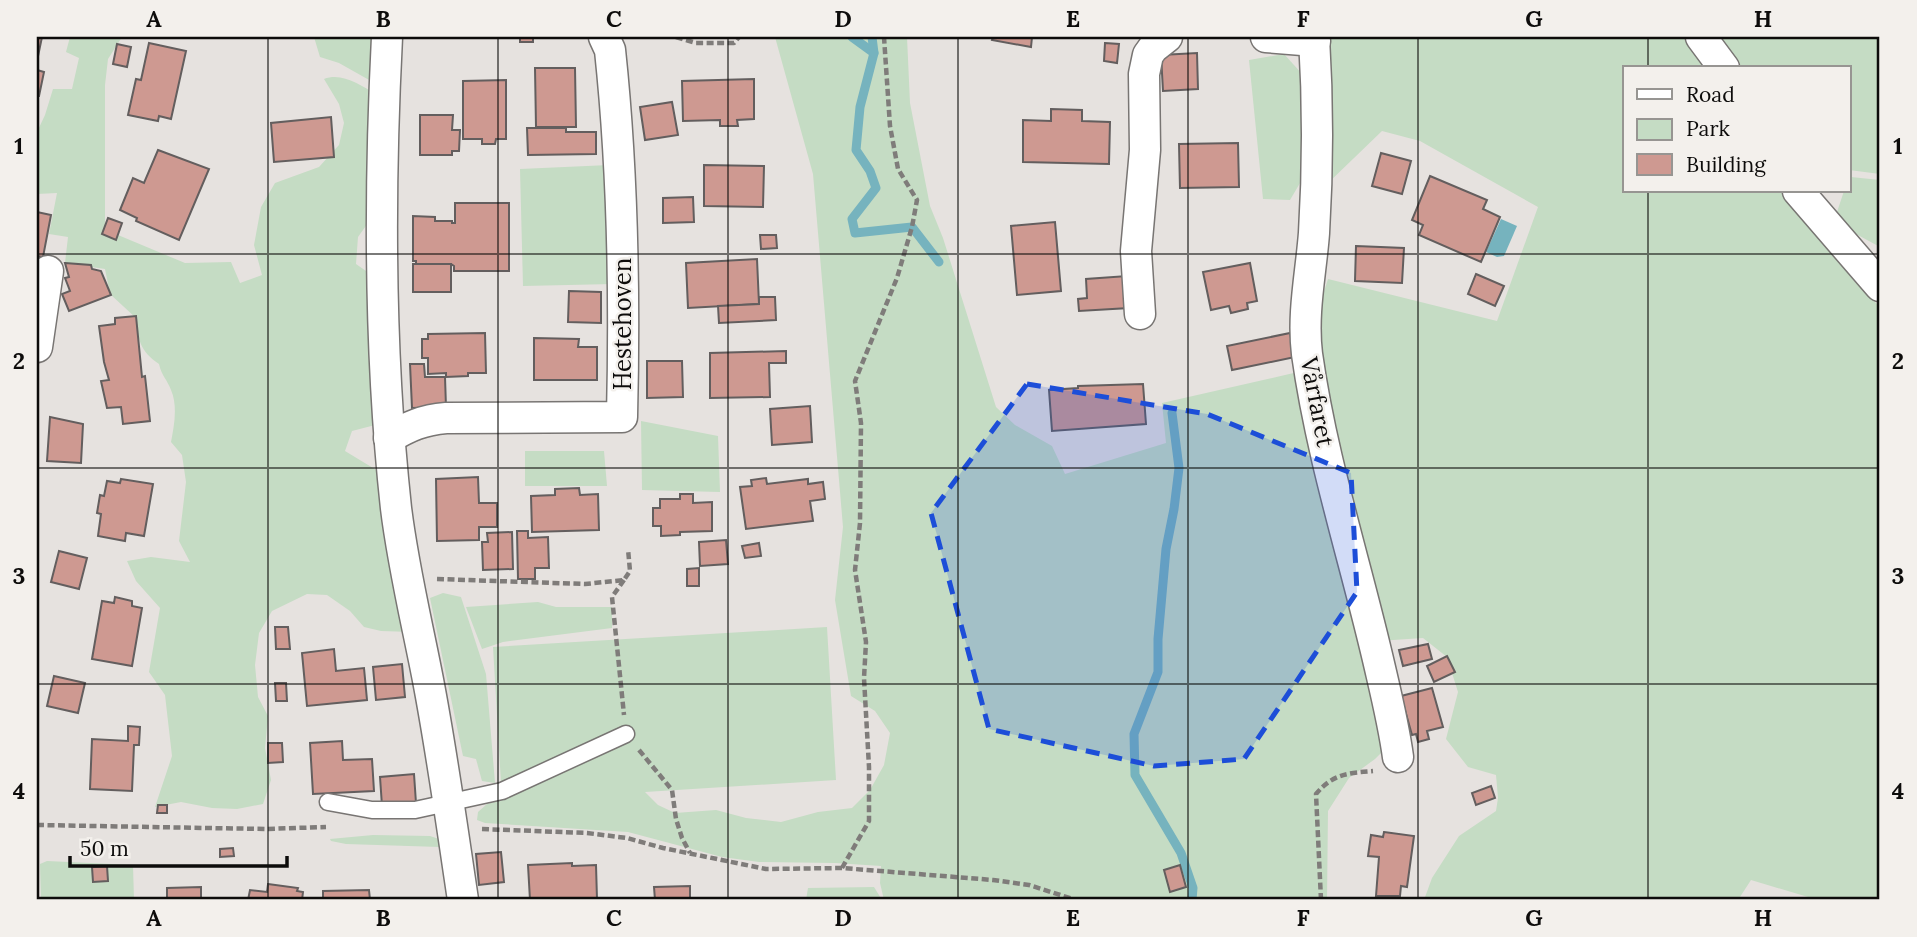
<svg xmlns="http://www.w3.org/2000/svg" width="1917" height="937" viewBox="0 0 1917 937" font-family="Lora,serif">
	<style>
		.green { fill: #c5dcc4 }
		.water { fill: #76b3be }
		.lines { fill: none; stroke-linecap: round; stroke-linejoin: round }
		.stream { stroke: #76b3be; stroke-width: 9 }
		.building { fill: #ce9991; stroke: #635e5e; stroke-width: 2 }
		.lane-casing { stroke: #787573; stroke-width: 19 }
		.street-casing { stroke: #787573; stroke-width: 33 }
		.path { stroke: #7f7c7a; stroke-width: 4.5; stroke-dasharray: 7 3.5; stroke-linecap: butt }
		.lane { stroke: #fff; stroke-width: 16 }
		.street { stroke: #fff; stroke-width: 30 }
		.marked { fill: #1d4ed8; fill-opacity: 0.2; stroke: #1d4ed8; stroke-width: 5; stroke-dasharray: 14 9; stroke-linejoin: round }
		.grid { fill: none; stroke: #0d0c0b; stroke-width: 2; stroke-opacity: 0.55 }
		.labels { text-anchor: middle; stroke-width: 5; stroke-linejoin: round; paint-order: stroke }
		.street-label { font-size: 24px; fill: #0d0c0b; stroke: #f3f0ec }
		.neatline { fill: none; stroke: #0d0c0b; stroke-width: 2.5 }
		.grid-label { font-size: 23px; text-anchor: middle; font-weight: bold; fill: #0d0c0b }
	</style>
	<rect width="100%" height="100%" fill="#e6e2df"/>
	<g class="green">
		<path d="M70,37H122L108,59L105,85V223L118,235L185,263L231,262L240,283L262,275L254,245L261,207L275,183L319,167L339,145L344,123L339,104L324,79C342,72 360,85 376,94L368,223L358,237L356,264L376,278L379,424L352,431L345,451L383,474L412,632L381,631L364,627L350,611L327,595L307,594L272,611L259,633L255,665L258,697L268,716L265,748L271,780L263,804L237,809L212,808L181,802L155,807L172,756L165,695L149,672L160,608L136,581L127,561L151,557L190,562L179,541L186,482L182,455L171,442C174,426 178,406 171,390C167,379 162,377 159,364C140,351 138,340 136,318L110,294L105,269L65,263L68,237L49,234L57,193L37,194V132L45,115L53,89H72L79,58L66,52Z"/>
		<polygon points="314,37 379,37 378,85 339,63 320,57"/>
		<polygon points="775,37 907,37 910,103 930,206 943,238 996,407 1015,425 1052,446 1065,474 1166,443 1162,403 1298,372 1328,279 1497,321 1538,207 1420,141 1382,131 1326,185 1328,37 1880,37 1880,174 1849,170 1849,68 1625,68 1625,191 1802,191 1813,231 1855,282 1880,307 1880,900 1818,900 1751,880 1738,900 1424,900 1432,878 1459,836 1496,811 1498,798 1496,775 1468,767 1446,739 1458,692 1447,657 1423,638 1378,641 1388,746 1375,759 1349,778 1328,811 1327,900 884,900 880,883 881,866 835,863 759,862 722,857 628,832 485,823 477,820 478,812 487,804 502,800 493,647 827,627 836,780 645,792 658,805 675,813 716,810 746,818 781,822 818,812 852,808 870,790 884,765 890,733 875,711 851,696 835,600 843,527 813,174"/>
		<polygon points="1284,54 1303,75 1303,178 1290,200 1263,199 1249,60"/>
		<polygon points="609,165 613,284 523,286 520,169"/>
		<polygon points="1851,177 1880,180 1880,247 1856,234 1837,212 1844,191 1849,191"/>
		<polygon points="641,421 718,436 720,492 642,490"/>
		<polygon points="525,451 604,451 607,486 525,486"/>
		<polygon points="443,593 461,597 486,674 495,783 482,781 476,759 463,756 430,598"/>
		<polygon points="538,602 556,607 612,607 612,628 503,642 482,649 466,607"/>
		<polygon points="373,835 430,836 442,840 443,845 440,847 346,844 331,841 330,839"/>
		<polygon points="47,861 133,865 134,900 41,900 40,864"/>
		<polygon points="874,887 882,900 806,900 808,888"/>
	</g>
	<polygon class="water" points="1501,219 1517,226 1504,256 1497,257 1486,252"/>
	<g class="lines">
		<g class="stream">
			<polyline points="852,37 874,53 860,107 856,150 870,171 876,188 852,219 855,233 912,227 939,262"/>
			<polyline points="872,37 874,53"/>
			<polyline points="1172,413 1179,468 1174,509 1166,549 1158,639 1158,672 1134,734 1135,775 1181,853 1193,888 1192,900"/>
		</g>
	</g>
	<g class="building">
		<polygon points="37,37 42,37 37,61"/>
		<rect x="520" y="37" width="13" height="5"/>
		<polygon points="993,37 1032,37 1031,47 992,40"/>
		<polygon points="149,43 186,51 171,119 159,116 158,121 128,115 136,79 141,80"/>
		<polygon points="1105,43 1119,44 1117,63 1104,61"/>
		<polygon points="117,44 131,47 127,67 113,64"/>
		<polygon points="1197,53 1198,89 1163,91 1161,55"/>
		<polygon points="535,68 575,68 576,127 536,127"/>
		<polygon points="37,70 44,72 39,96 37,96"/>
		<polygon points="754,79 754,119 737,120 738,126 720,126 720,120 683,121 682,81"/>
		<polygon points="506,80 506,139 496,139 495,144 482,144 482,139 463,139 463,81"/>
		<polygon points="672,102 678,135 645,140 640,107"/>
		<polygon points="1051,109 1082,110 1082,121 1110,122 1109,164 1023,162 1023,120 1051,121"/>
		<polygon points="420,115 453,115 452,130 460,130 459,151 452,151 452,155 420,155"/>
		<polygon points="331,117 334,157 274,162 271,123"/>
		<polygon points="527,128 566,128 566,132 596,132 596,154 528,155"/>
		<polygon points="1238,143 1239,187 1180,188 1179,144"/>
		<polygon points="158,150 209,169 179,240 136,221 137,218 120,210 133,178 144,183"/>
		<polygon points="1381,153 1411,161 1402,194 1372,186"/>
		<polygon points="704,165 764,166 763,207 704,206"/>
		<polygon points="1430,176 1487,200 1483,209 1500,217 1481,262 1419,235 1423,225 1412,220"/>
		<polygon points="693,197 694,222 663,223 663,198"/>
		<polygon points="455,203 509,203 509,271 454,271 454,266 451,264 416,264 416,261 413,261 413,216 435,217 435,221 452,221 452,223 455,223"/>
		<polygon points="37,212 51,215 43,257 37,256"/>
		<polygon points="108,218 122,223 116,240 102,234"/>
		<polygon points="1055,222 1061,291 1017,295 1011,226"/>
		<polygon points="760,235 776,235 777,248 761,249"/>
		<polygon points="1356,246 1404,248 1402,283 1355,281"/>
		<polygon points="757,259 759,304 688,308 686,263"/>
		<polygon points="65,263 91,265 92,269 101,271 111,295 69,311 62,294 70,291 65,278 69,277"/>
		<polygon points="1250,263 1257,301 1247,303 1248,309 1231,313 1229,306 1211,310 1203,272"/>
		<rect x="413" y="264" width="38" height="28"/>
		<polygon points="1476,274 1504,286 1495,306 1468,294"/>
		<polygon points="1127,276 1129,308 1079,311 1078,299 1087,298 1086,279"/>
		<polygon points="569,291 601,292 601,323 568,322"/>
		<polygon points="759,297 775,297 776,320 719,323 718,306 759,304"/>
		<polygon points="136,316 142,377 145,376 150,421 123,424 121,407 107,408 101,381 109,380 104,362 99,326 115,324 115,318"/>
		<polygon points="485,333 486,373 468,373 468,376 446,377 446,373 428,374 428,358 422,358 422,339 428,339 428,334"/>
		<polygon points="1290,333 1295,357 1232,370 1227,346"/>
		<polygon points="534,338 579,339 578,347 597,347 597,380 534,380"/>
		<polygon points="786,351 786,363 769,363 770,397 710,398 710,353"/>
		<polygon points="647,361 682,361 683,397 647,398"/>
		<polygon points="410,364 424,364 425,377 445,377 446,407 412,408"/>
		<polygon points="1143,384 1146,424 1052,431 1049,390 1078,388 1078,386"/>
		<polygon points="810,406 812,442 772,445 770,409"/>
		<polygon points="50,417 83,424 81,463 47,461"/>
		<polygon points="478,477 479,503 497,503 497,527 479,527 479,540 437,541 436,479"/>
		<polygon points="766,478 767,484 808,479 808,484 823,482 825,499 810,501 813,521 746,529 740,487 752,486 751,480"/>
		<polygon points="121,479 153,484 144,536 126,533 125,541 98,536 101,514 97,513 100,495 104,496 107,481 120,483"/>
		<polygon points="579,488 580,495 598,494 599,530 532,532 531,496 555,495 555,489"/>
		<polygon points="680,494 693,494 693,503 712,502 712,531 680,532 680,535 661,536 661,526 653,526 653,508 660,508 660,499 680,499"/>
		<polygon points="517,531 528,531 528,538 548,537 549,568 535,568 535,579 518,579"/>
		<polygon points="512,532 513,569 483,570 482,542 488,542 487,533"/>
		<polygon points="726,540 728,564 700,566 699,542"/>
		<polygon points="759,543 761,556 745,558 742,546"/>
		<polygon points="59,551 87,558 79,589 51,582"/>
		<polygon points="699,568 699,586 687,586 687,569"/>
		<polygon points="115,597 132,601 132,606 142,608 132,666 92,659 102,601 114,603"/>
		<polygon points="275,627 288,627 290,649 276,649"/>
		<polygon points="1428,644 1432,659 1403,666 1399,650"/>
		<polygon points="334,649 336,671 364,668 367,700 307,706 302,653"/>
		<polygon points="1447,656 1455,672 1434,682 1427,666"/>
		<polygon points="402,664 405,697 376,700 373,667"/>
		<polygon points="54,676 85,683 78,713 47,706"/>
		<polygon points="275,683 286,683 287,701 276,701"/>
		<polygon points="1432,688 1443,727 1427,731 1429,739 1418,742 1416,734 1412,735 1401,696"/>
		<polygon points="128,726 140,727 139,745 134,745 132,791 90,789 92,739 128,741"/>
		<polygon points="342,741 343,760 372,759 374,791 313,794 310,743"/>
		<polygon points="268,743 282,743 283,762 268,763"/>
		<polygon points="414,774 416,803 382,806 380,777"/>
		<polygon points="1491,786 1495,798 1476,805 1472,793"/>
		<polygon points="158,805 167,805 167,813 157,813"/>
		<polygon points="1384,832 1414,836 1407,887 1401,886 1400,896 1376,896 1379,857 1368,856 1371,835 1383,837"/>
		<polygon points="233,848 234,856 220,857 220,849"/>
		<polygon points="501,852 504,882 479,885 476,854"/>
		<polygon points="572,863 572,866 596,865 597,899 530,900 528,865"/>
		<polygon points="1180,865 1186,887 1170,892 1164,870"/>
		<polygon points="107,866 108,881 93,882 92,867"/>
		<polygon points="268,884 298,888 297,891 303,892 302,900 248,900 250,890 267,892"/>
		<polygon points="690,886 690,900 655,900 654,887"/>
		<polygon points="201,887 201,900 167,900 167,888"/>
		<polygon points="369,890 370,900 323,900 323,891"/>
	</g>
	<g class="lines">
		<g class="lane-casing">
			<polyline id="lane" points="328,802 372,810 415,810 502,791 626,734"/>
		</g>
		<g class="street-casing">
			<g id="street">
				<path d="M387,37C379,193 379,352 396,508C403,566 417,623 428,680C442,753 452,827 463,900"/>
				<polyline points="1266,37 1315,41"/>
				<path d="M1314,37C1318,102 1318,168 1314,233C1311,273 1302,313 1307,354C1322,461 1356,563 1380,668C1387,698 1394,727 1398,757"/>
				<polyline points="1701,37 1724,68"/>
				<polyline points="1798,191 1880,286"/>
				<polyline points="1140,314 1136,251 1145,150 1144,74 1148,55 1153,48 1167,37"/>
				<polyline points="37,347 48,271"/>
				<path d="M389,438C409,426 423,420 446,418L622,417C625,294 623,172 610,50L604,37"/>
			</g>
		</g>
		<g class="path">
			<polyline points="676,37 696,43 734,43 739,37"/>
			<polyline points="437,579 585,584 624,580 630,571 628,549"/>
			<polyline points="624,580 612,597 624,715"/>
			<polyline points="639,750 672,790 676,819 682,838 690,853"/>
			<polyline points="37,825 265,829 326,827"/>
			<polyline points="482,829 587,833 627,838 663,848 766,869 842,868 993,880 1029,885 1076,900"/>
			<polyline points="842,868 869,821 869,767 864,678 866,642 855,570 860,523 861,423 855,381 897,278 912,227 917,200 898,169 890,126 884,37"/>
			<path d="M1321,900L1316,794C1333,774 1347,773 1373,771"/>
		</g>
		<use href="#lane" class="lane"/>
		<use href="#street" class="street"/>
	</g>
	<path class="marked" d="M1027,384L1207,414L1351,473L1357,592L1244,759L1154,766L989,729L931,513Z"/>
	<path class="grid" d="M268,37V900M498,37V900M728,37V900M958,37V900M1188,37V900M1418,37V900M1648,37V68M1648,191V900M37,254H1880M37,468H1880M37,684H1880"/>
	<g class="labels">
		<g class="street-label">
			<text transform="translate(623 324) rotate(-90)" y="8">Hestehoven</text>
			<text transform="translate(1317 402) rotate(79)" y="8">Vårfaret</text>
		</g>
	</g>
	<rect width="1917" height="937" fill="none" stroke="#f3f0ec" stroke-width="77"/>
	<rect x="1623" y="66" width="228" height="126" fill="#f3f0ec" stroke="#979592" stroke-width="2"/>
	<rect x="1637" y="89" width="35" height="10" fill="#ffffff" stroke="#979592" stroke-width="2"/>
	<text x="1686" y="102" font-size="21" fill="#0d0c0b">Road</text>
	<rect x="1637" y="119" width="35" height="21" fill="#c5dcc4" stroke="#979592" stroke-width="2"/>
	<text x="1686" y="136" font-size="21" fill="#0d0c0b">Park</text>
	<rect x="1637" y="154" width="35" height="21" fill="#ce9991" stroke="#979592" stroke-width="2"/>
	<text x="1686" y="172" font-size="21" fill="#0d0c0b">Building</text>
	<path d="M70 856v10h217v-10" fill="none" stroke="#0d0c0b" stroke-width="3.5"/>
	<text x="80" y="856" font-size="21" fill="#0d0c0b" stroke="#f3f0ec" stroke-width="5" paint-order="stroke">50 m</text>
	<rect x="38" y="38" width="1840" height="860" class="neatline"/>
	<g class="grid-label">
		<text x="154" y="27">A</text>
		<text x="383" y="27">B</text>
		<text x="614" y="27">C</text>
		<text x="843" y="27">D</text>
		<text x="1073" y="27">E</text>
		<text x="1303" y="27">F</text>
		<text x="1534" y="27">G</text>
		<text x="1763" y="27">H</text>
		<text x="19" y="154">1</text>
		<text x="1898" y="154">1</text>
		<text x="19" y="369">2</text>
		<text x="1898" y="369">2</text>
		<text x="19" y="584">3</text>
		<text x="1898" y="584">3</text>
		<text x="19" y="799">4</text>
		<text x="1898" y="799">4</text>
		<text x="154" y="926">A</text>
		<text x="383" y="926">B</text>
		<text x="614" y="926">C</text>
		<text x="843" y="926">D</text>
		<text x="1073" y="926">E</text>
		<text x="1303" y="926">F</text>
		<text x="1534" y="926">G</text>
		<text x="1763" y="926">H</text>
	</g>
</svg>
